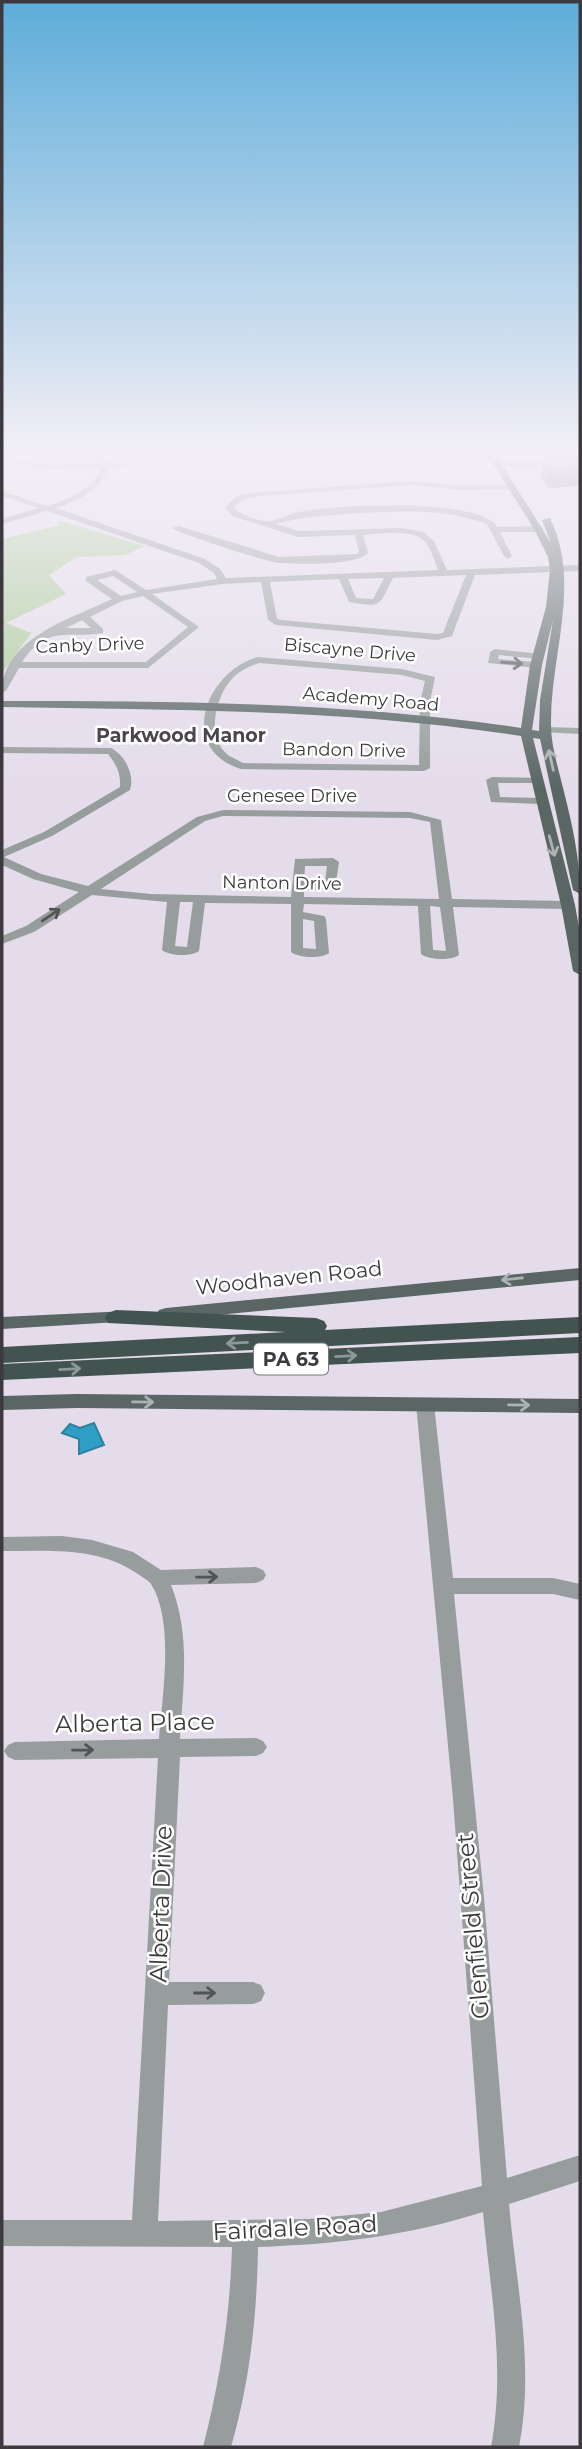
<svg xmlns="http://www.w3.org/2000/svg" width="582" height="2449" viewBox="0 0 582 2449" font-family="Montserrat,sans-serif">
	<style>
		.green { fill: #a8cb96 }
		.water { fill: #2e9fc4; stroke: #32819c; stroke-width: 2 }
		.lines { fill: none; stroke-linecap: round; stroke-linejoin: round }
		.stream { stroke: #32819c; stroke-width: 2 }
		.minor { fill: #969d9c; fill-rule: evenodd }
		.major { fill: #596664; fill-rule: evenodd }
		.highway { fill: #435350; fill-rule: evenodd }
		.wall { fill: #9c79b7 }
		.shaded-wall { fill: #7f6395 }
		.building { fill: #b58dd5; stroke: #7f6395; stroke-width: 2 }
		.oneway { stroke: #535356 }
		.oneway2 { stroke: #acb2b2 }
		.oneway3 { stroke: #8e9896 }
		.labels { text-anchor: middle; stroke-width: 5; stroke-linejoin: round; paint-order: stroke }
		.far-street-label { font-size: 18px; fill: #3d3a3f; stroke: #fff }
		.far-neighbourhood-label { font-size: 19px; font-weight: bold; fill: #4b4550; stroke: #fff }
		.shield { fill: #fff; stroke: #777579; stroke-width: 2 }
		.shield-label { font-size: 19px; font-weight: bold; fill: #3d3a3f }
		.street-label { font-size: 21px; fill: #3d3a3f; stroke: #fff }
		.near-street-label { font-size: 24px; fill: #3d3a3f; stroke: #fff }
	</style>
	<rect width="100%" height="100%" fill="#e4dcea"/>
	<polygon class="green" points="57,520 145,546 125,555 77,557 49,575 66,594 6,623 31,633 2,673 2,539 60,525"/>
	<polygon class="water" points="94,1423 104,1445 79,1454 79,1439 62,1433 70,1424 80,1428"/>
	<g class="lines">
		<polyline class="stream" points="205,448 219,452 251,448"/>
		<g class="minor">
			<path d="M79,448H89L108,463H126L130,465L108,468C101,491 77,501 56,508L205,559L220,569L226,578L438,570C435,562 432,552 427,544C416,527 381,534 363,535L368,553C356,566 298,564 279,563C264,561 183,535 172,528L179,526L279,557L357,554L359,552L355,535L298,537L232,516L225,507L239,495L261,492L412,481L461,486L511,485L515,487L511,489L461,490L412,485L261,496L244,499L234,507C240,514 258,522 268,521C278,521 289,514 299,512C331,505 481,497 497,527L539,526L543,529L539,532H500L512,556L508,559L504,556L487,524C445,508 405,511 362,513C332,515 304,516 276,524L299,531L401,528L423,532L434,541L447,570L580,565V571L475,575L452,636L437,640L276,625L268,620L261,582L223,584L158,593L152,594L199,627L148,668H19L6,691L2,692C2,638 73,618 112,599L86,581V577L115,570L146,590L217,579L214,573L199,563L47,511L2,524V519L39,508L2,496V491L47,506C68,499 93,490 100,468L48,469L2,461V457L48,465L99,463ZM466,575L443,633L437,634L281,620L277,619L270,582L339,579L349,602C382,608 379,606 393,578ZM113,576L137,592L121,596L97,580ZM384,578L373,599L356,598L348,579ZM143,596L188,627L146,662H22C48,624 66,639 103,633V629L90,617L122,601ZM82,620L91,628H66Z"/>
			<polygon points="506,461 580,462 580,466 498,467 494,465"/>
			<polygon points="495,649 541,654 543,656 538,659 499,655 498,659 536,662 541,665 536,668 488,663 490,652"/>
			<path d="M258,657L402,669L435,677L430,702V768L424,771L241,769C177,749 205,672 258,657ZM259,663L402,675L425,681L420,702L419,765L243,763C238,760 232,758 228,755C206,738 215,698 231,680C239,671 248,667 259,663Z"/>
			<polygon points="545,727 580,728 580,734 541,732 540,730"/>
			<path d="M2,747L111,748C125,755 135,775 130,790L52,836L4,857L41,874L88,886L197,817L223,810L410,812L441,820L452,899L568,901L574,905L568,909L453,907L459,955C451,961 429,960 421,954L418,906L304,904L303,912L324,916L326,919L329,953C321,959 299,958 291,952V904L205,903L199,951C191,957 170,956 162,950L167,902L92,895L34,932L2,944V936L26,926L79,892L33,879L2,865V850L44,832L120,787C121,773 116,764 108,754L2,753ZM223,816L410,818L430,822L439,899L304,897V890L335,889L339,862L333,858L295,859L291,897L151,894L101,889L205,821ZM305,866H327L325,882L304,883ZM180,902H193L187,947L175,946ZM430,906L440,907L446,951L433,950ZM303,919L314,921L316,949L303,948Z"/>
			<polygon points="492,777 540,778 540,782 536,783 498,783 500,797 540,798 546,801 540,804 491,802 486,780"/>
			<path d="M425,1398L431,1400L434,1404L453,1578H553L580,1584V1600L553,1594H454L484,1898L507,2178L580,2155V2181L509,2204C516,2285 535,2365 519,2447H491C506,2367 490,2291 483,2212C407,2236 338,2244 258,2247C257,2315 250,2382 231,2447H203C220,2381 230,2316 232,2247L2,2246V2220H132L158,1758L15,1760L8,1757L4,1751L8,1745L15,1742L159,1739C162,1696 175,1622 151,1584C148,1580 142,1577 138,1574C98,1546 49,1551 2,1551V1537L62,1536L92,1540L133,1552L161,1570L256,1567L263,1570L266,1575L263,1580L256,1583L171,1585C191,1635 183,1687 180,1739L256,1738L263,1741L267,1747L263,1753L256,1756L180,1757L169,1982H253L261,1985L265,1993L261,2001L253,2004L168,2005L158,2221L309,2219L381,2212L482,2186L453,1799L416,1404L419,1400Z"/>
		</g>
		<g class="major">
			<path d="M476,448H485L501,463L551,543L542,520L550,518C582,584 550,655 551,725C551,746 558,767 563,788C572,824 580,857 580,894L573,890L540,739L533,738L575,905L580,933V975L573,971L561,905L521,736C349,709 176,710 2,707V701C175,701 349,702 521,728L530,665L546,607L550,570L548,557L534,529L495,467ZM553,620L540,700L539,731L532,730L542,665Z"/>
			<polygon points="580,1268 580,1280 166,1320 159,1318 157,1314 159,1310 166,1308"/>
			<polygon points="128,1311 135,1313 137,1317 135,1321 2,1329 2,1317"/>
			<polygon points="77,1394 580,1399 580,1413 77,1408 2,1410 2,1396"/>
		</g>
		<g class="highway">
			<polygon points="116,1310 316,1318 324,1321 327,1326 325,1330 580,1317 580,1333 2,1363 2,1347 286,1332 108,1323 105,1318 108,1313"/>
			<polygon points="580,1337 580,1353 2,1380 2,1364"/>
		</g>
	</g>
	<polygon class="wall" points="580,457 580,486 548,488 541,478 543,462"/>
	<polygon class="shaded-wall" points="578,469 576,486 548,488 550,471"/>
	<polygon class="building" points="546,457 580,457 580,469 550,471 543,462"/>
	<defs><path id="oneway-shaft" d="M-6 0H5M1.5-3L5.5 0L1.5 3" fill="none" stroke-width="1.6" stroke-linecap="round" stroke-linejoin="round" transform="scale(1.75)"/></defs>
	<g class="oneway">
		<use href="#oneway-shaft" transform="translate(512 663) rotate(5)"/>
		<use href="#oneway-shaft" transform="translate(51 915) rotate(-34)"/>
		<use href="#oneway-shaft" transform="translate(207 1577) rotate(-1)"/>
		<use href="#oneway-shaft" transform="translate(83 1750) rotate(-1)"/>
		<use href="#oneway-shaft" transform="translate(205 1993)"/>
	</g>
	<g class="oneway2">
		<use href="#oneway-shaft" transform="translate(551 760) rotate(-103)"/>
		<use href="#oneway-shaft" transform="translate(552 846) rotate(75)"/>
		<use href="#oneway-shaft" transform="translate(512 1279) rotate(174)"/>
		<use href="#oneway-shaft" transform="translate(143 1402) rotate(1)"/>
		<use href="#oneway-shaft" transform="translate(519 1405) rotate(1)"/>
	</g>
	<g class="oneway3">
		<use href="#oneway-shaft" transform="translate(237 1343) rotate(177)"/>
		<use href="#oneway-shaft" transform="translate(346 1356) rotate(-3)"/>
		<use href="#oneway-shaft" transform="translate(70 1369) rotate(-3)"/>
	</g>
	<linearGradient id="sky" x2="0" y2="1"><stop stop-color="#5dacda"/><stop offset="0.57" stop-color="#f3eff6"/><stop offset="1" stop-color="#f3eff6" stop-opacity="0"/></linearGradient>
	<rect width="582" height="791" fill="url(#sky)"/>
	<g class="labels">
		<g class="far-street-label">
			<text transform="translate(90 645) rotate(-2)" y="6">Canby Drive</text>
			<text transform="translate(350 650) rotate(5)" y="6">Biscayne Drive</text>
			<text transform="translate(371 699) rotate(5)" y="6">Academy Road</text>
			<text transform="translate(344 750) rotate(1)" y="6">Bandon Drive</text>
			<text x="292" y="802">Genesee Drive</text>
			<text transform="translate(282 883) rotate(1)" y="6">Nanton Drive</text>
		</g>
		<g class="far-neighbourhood-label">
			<text x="181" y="742">Parkwood Manor</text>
		</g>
		<rect class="shield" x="254" y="1343.5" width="74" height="31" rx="5"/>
		<g class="shield-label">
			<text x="291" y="1366">PA 63</text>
		</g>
		<g class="street-label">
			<text transform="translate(289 1278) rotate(-6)" y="7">Woodhaven Road</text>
		</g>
		<g class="near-street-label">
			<text transform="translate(135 1723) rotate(-1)" y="8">Alberta Place</text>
			<text transform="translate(161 1904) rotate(-88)" y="8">Alberta Drive</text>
			<text transform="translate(473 1926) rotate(-95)" y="8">Glenfield Street</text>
			<text transform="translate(295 2228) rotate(-3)" y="8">Fairdale Road</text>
		</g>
	</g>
	<rect width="582" height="2449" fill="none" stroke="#3d3a3f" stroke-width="7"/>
</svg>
